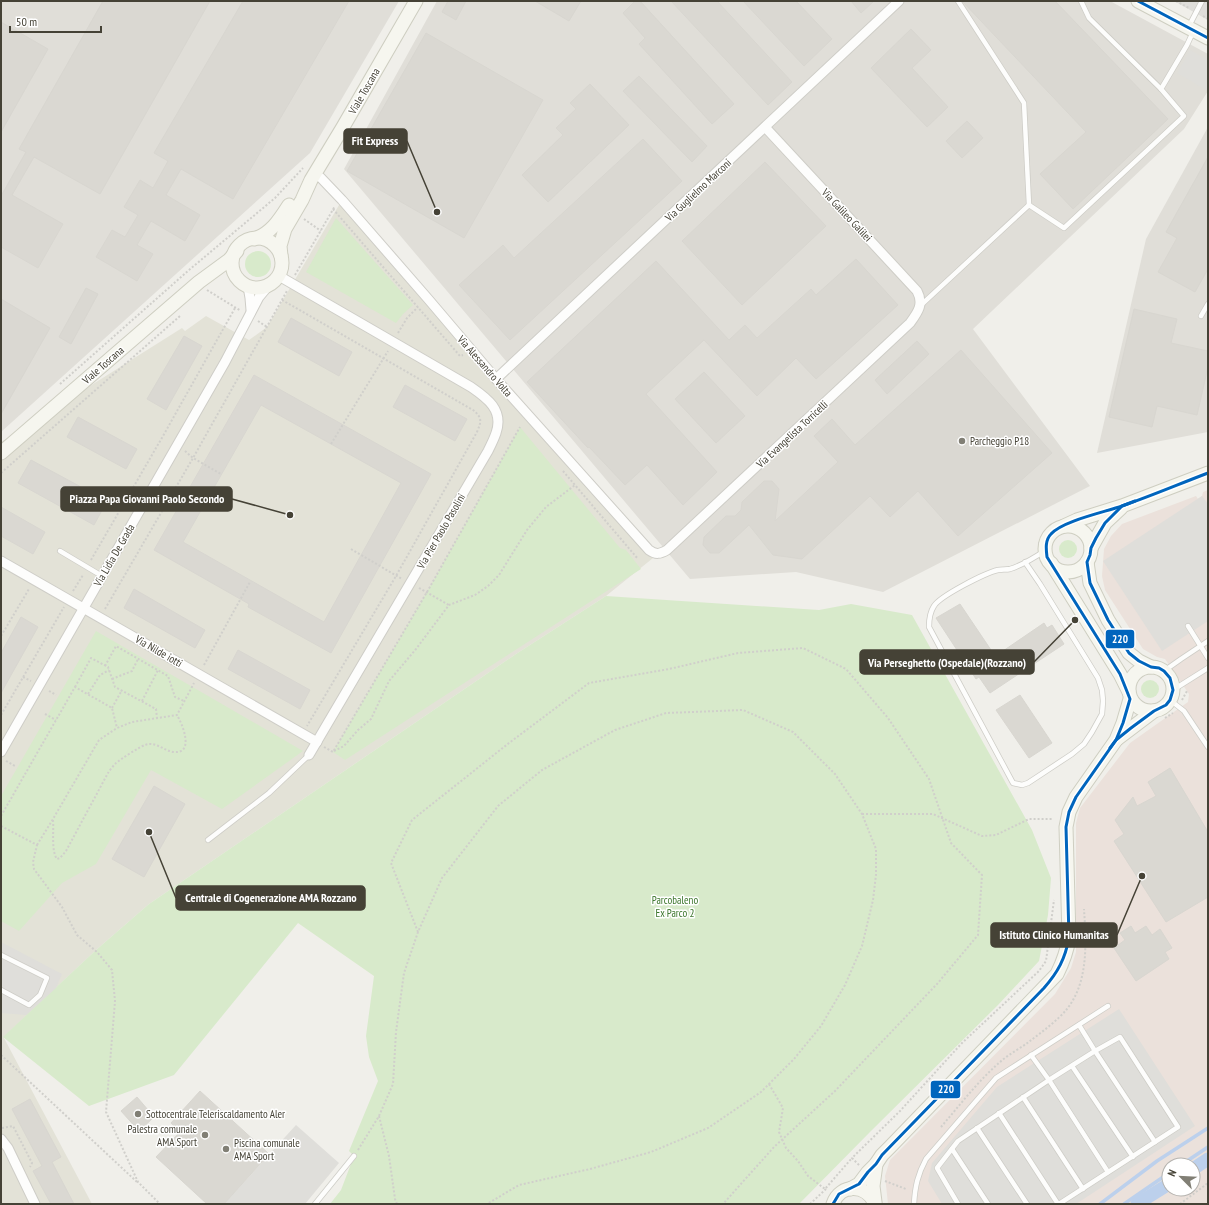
<svg xmlns="http://www.w3.org/2000/svg" width="1209" height="1205" viewBox="0 0 1209 1205" font-family="'PT Sans Narrow',sans-serif">
	<style>
		.residential { fill: #e3e2d7 }
		.industrial { fill: #e0ded8 }
		.medical { fill: #ebe1db; fill-rule: evenodd }
		.green { fill: #d8eacb }
		.parking { fill: #dfdeda }
		.lines { fill: none; stroke-linecap: round; stroke-linejoin: round }
		.stream { stroke: #bcd0ec; stroke-width: 3.5 }
		.canal { stroke: #bcd0ec; stroke-width: 13 }
		.building { fill: #dad8d2; stroke: #d8d6d0; fill-rule: evenodd }
		.lane-casing { stroke: #cecdc7; stroke-width: 6 }
		.street-casing { stroke: #cecdc7; stroke-width: 11 }
		.secondary-casing { stroke: #cecec1; stroke-width: 15 }
		.path { stroke: #d0cfcb; stroke-width: 2; stroke-dasharray: 2 2; stroke-linecap: butt }
		.lane { stroke: #fdfdfc; stroke-width: 4.5 }
		.street { stroke: #fdfdfc; stroke-width: 9 }
		.secondary { stroke: #f6f6ef; stroke-width: 13 }
		.bus-1-casing { stroke: #fff; stroke-width: 6 }
		.bus-1 { stroke: #0065bd; stroke-width: 3 }
		.poi-dot { fill: #817f75; stroke: #fff; stroke-width: 1.5 }
		.labels { text-anchor: middle; stroke-width: 3; stroke-linejoin: round; paint-order: stroke }
		.street-label { font-size: 11px; fill: #454236; stroke: #fff }
		.poi-label { font-size: 11px; fill: #454236; stroke: #fff; text-anchor: start }
		.park-label { font-size: 11px; fill: #3b752b; stroke: #fff }
		.leader { fill: none; stroke: #454236; stroke-width: 1.5 }
		.callout-dot { fill: #454236; stroke: #fff; stroke-width: 1.5 }
		.callout { fill: #454236; stroke: #454236; stroke-width: 1.5 }
		.callout-label { font-size: 12px; text-anchor: middle; font-weight: bold; fill: #fff }
		.line-badge { stroke: #fff; stroke-width: 1.5 }
		.badge-label { font-size: 11px; text-anchor: middle; font-weight: bold; fill: #fff }
	</style>
	<rect width="100%" height="100%" fill="#f0efea"/>
	<polygon class="residential" points="342,200 658,554 606,596 516,654 149,904 96,950 10,1031 4,1038 92,1204 1,1204 1,442 182,328 185,331 206,316 249,340 267,327"/>
	<g class="industrial">
		<polygon points="1,1 399,1 310,153 1,432"/>
		<polygon points="437,1 1110,1 1208,54 1208,91 1184,129 973,329 1090,486 883,592 796,572 690,579 344,169"/>
		<polygon points="1208,127 1208,432 1097,453 1146,239"/>
	</g>
	<path class="medical" d="M1208,490V1204H888L885,1176L890,1160L1055,994L1071,968L1076,952V823L1080,808L1130,743L1188,702L1189,694L1165,659L1157,657L1143,649L1105,590L1102,576L1104,549L1111,536L1122,524L1196,496L1198,499L1202,496L1203,492ZM1169,1165H1193V1189H1169Z"/>
	<g class="green">
		<polygon points="336,218 413,305 403,314 396,323 306,272"/>
		<circle cx="258" cy="264" r="13"/>
		<polygon points="520,427 620,548 626,550 641,569 345,760 333,752 427,592"/>
		<circle cx="1068" cy="549" r="9"/>
		<polygon points="606,596 819,610 851,604 912,615 1032,830 1051,878 1048,915 1039,961 998,1005 870,1132 799,1204 330,1204 341,1190 354,1156 349,1151 378,1081 369,1057 366,1036 374,976 298,923 174,1075 89,1106 3,1037 96,950 149,904 516,654"/>
		<polygon points="96,631 303,751 222,809 151,770 96,864 62,883 19,931 1,921 1,796"/>
		<circle cx="1150" cy="689" r="9"/>
	</g>
	<g class="parking">
		<polygon points="1174,1 1208,1 1208,20"/>
		<polygon points="1190,50 1208,60 1208,91 1177,73"/>
		<polygon points="1202,496 1208,504 1208,621 1162,651 1103,561"/>
		<polygon points="1,942 62,974 56,988 26,1015 1,1013"/>
		<polygon points="1119,1009 1195,1126 1076,1204 942,1204 928,1181 932,1163 997,1087"/>
		<polygon points="296,1125 339,1163 305,1204 224,1204"/>
	</g>
	<g class="lines">
		<g class="stream">
			<polyline points="1181,1165 1208,1147"/>
			<polyline points="1100,1204 1157,1161 1208,1128"/>
			<polyline points="1124,1204 1169,1173"/>
		</g>
		<g class="canal">
			<polyline points="1193,1169 1208,1159"/>
			<polyline points="1137,1204 1169,1184"/>
		</g>
	</g>
	<g class="building">
		<polygon points="103,1 210,1 100,194 34,157 12,195 63,224 38,268 1,247 1,196 26,152 19,149"/>
		<polygon points="243,1 349,1 233,199 181,169 166,195 200,215 185,241 151,221 137,245 153,254 137,281 96,257 112,230 125,237 138,215 124,207 140,180 153,188 168,161 154,153"/>
		<polygon points="448,1 466,1 456,20 442,12"/>
		<polygon points="535,1 581,1 569,21"/>
		<polygon points="635,1 640,1 734,104 712,124 639,44 645,38 623,13"/>
		<polygon points="671,1 717,1 792,82 768,105"/>
		<polygon points="743,1 796,1 832,39 804,66"/>
		<polygon points="851,1 874,1 861,13"/>
		<polygon points="962,1 1055,1 1168,119 1073,209 1040,174 1086,132"/>
		<polygon points="1,22 48,49 1,132"/>
		<polygon points="911,29 931,50 912,68 948,107 927,127 871,68"/>
		<polygon points="426,33 543,100 464,238 347,171"/>
		<polygon points="639,76 707,146 692,162 623,91"/>
		<polygon points="590,84 629,125 548,202 522,175 563,135 556,128 576,109 570,103"/>
		<polygon points="967,121 983,138 962,158 946,141"/>
		<polygon points="643,139 682,181 510,340 459,285 503,245 514,258"/>
		<polygon points="1208,157 1208,269 1195,292 1158,272 1177,238 1166,232"/>
		<polygon points="765,162 826,226 742,305 682,241"/>
		<polygon points="856,259 898,305 816,379 796,358 757,396 704,340 646,394 717,472 683,505 647,465 625,485 589,447 588,448 527,382 656,261 729,340 745,325 757,338 811,289 816,295"/>
		<polygon points="86,288 98,294 71,344 59,337"/>
		<polygon points="1,299 50,328 1,414"/>
		<polygon points="1134,309 1177,319 1171,343 1208,351 1208,367 1197,415 1157,406 1152,427 1109,417"/>
		<polygon points="291,318 352,352 339,376 278,342"/>
		<polygon points="184,336 202,346 166,410 147,399"/>
		<polygon points="917,341 929,354 887,394 875,380"/>
		<polygon points="961,350 1052,453 958,536 918,491 890,517 870,496 802,559 773,555 749,525 719,553 710,553 703,545 704,537 726,516 735,516 741,510 742,502 764,481 772,481 779,489 775,521 838,462 814,436 832,419 855,445"/>
		<polygon points="704,372 745,416 716,443 675,399"/>
		<path d="M254,375L431,474L331,653L248,607L249,604L154,550ZM261,405L401,483L324,622L183,542Z"/>
		<polygon points="405,385 467,419 455,441 393,407"/>
		<polygon points="78,417 137,449 126,469 67,437"/>
		<polygon points="31,460 107,501 94,525 18,483"/>
		<polygon points="1,507 45,532 33,554 1,536"/>
		<polygon points="134,589 205,630 195,648 124,608"/>
		<polygon points="960,604 991,650 982,657 992,672 1010,661 1003,651 1044,623 1047,628 1052,625 1064,644 990,693 979,677 976,679 936,618"/>
		<polygon points="21,617 38,627 1,693 1,653"/>
		<polygon points="238,650 310,690 300,709 228,669"/>
		<polygon points="1020,695 1052,743 1029,758 996,710"/>
		<polygon points="1170,768 1208,832 1208,897 1166,922 1114,841 1124,834 1115,820 1133,797 1137,806 1156,796 1148,782"/>
		<polygon points="154,786 185,804 144,877 112,859"/>
		<polygon points="1131,926 1135,933 1146,926 1152,935 1160,929 1172,948 1165,952 1169,959 1136,981 1114,948 1125,940 1120,933"/>
		<polygon points="200,1091 269,1154 224,1204 207,1204 156,1157 180,1132 171,1123"/>
		<polygon points="137,1097 154,1117 139,1131 121,1111"/>
		<polygon points="30,1099 61,1157 52,1162 74,1204 51,1204 33,1171 42,1166 12,1109"/>
	</g>
	<g class="lines">
		<g class="lane-casing">
			<g id="lane">
				<polyline points="958,1 1024,103 1029,205"/>
				<polyline points="1081,1 1089,18 1161,89"/>
				<polyline points="1189,26 1202,1"/>
				<polyline points="920,306 1029,205 1064,228 1184,116 1161,89 1187,45 1193,32"/>
				<polyline points="1201,316 1208,304"/>
				<polyline points="60,551 102,576"/>
				<path d="M1025,562L1040,584L1098,678L1102,690L1103,701L1102,714L1092,732L1084,744L1072,754L1028,783L1022,785L1013,783L929,627C929,620 930,612 934,606C940,596 985,573 998,570C1002,569 1006,570 1010,569C1020,566 1037,556 1046,550"/>
				<polyline points="1188,626 1208,658"/>
				<polyline points="1164,671 1181,659 1208,641"/>
				<polyline points="1173,690 1208,668"/>
				<polyline points="1170,700 1184,711 1208,747"/>
				<polyline points="208,840 269,793 309,755"/>
				<polyline points="1,955 47,978 40,995 29,1005 1,990"/>
				<polyline points="1072,1066 1133,1157"/>
				<polyline points="1023,1097 1083,1189"/>
				<polyline points="999,1113 1058,1204"/>
				<polyline points="977,1128 1027,1204"/>
				<polyline points="952,1149 988,1204"/>
				<polyline points="1108,1172 1049,1080 1095,1051 1155,1142"/>
				<polyline points="315,1204 354,1156"/>
				<path d="M914,1204C915,1186 918,1174 926,1159L996,1078L1108,1006"/>
				<polyline points="958,1204 937,1168 958,1141 1049,1080 1031,1055"/>
				<polyline points="1059,1204 1178,1127 1120,1037 1095,1051 1079,1025"/>
			</g>
		</g>
		<g class="street-casing">
			<g id="street">
				<path d="M315,174L321,178L342,200L429,300L496,379L649,550C656,555 660,554 667,550L910,323C918,312 924,304 917,291L765,127"/>
				<path d="M279,276L471,387C487,398 504,410 496,433C494,439 491,445 488,451L309,755"/>
				<polyline points="248,286 250,298 251,310"/>
				<polyline points="496,379 899,1"/>
				<polyline points="1,561 317,742"/>
				<polyline points="1,752 225,362 259,297 269,285"/>
				<polyline points="1,1139 8,1148 35,1204"/>
			</g>
		</g>
		<g class="secondary-casing">
			<g id="secondary">
				<polyline points="1138,1 1208,38"/>
				<circle cx="257" cy="263" r="25"/>
				<path d="M254,239C271,234 280,219 289,205"/>
				<polyline points="281,256 280,246 285,229 302,200 311,180 343,127 416,1"/>
				<polyline points="1,453 199,282 229,260 237,251"/>
				<polyline points="1064,526 1077,520 1122,506 1208,473"/>
				<circle cx="1068" cy="549" r="23"/>
				<polyline points="1091,548 1105,523 1121,508"/>
				<polyline points="1087,562 1090,583 1108,620 1129,653 1139,661 1151,667"/>
				<polyline points="1051,563 1120,674 1129,692"/>
				<circle cx="1151" cy="689" r="22"/>
				<polyline points="1117,739 1154,711"/>
				<path d="M850,1189L859,1184L868,1172L876,1164L882,1155L890,1147L1057,974C1063,962 1067,951 1069,938L1066,827L1069,812L1076,797L1116,740L1123,723L1130,699"/>
				<polyline points="875,1202 873,1186 876,1164"/>
				<path d="M833,1204C840,1183 867,1184 875,1204"/>
			</g>
		</g>
		<g class="path">
			<polyline points="1176,1 1189,8"/>
			<polyline points="1203,16 1208,19"/>
			<polyline points="333,209 460,356 463,355"/>
			<polyline points="304,219 321,231"/>
			<polyline points="295,275 335,206"/>
			<polyline points="207,290 241,311"/>
			<path d="M282,300L473,410C483,418 481,422 477,432L396,576L307,726"/>
			<polyline points="258,321 267,327"/>
			<polyline points="398,333 407,318 418,307"/>
			<polyline points="60,384 189,270 275,198 303,168"/>
			<polyline points="331,444 388,351"/>
			<polyline points="185,451 193,458 221,474"/>
			<polyline points="563,471 638,559"/>
			<polyline points="1,473 180,316"/>
			<polyline points="1039,544 1045,531 1052,525"/>
			<polyline points="351,549 402,579"/>
			<polyline points="91,560 163,436 235,308"/>
			<polyline points="419,588 449,605"/>
			<polyline points="73,591 83,575"/>
			<polyline points="105,609 193,458 287,291"/>
			<polyline points="1,636 29,589"/>
			<polyline points="204,665 250,582"/>
			<polyline points="105,666 116,646 168,676 175,697 184,701"/>
			<polyline points="23,677 31,681"/>
			<polyline points="112,679 132,671 138,659"/>
			<polyline points="75,687 91,658 108,667 115,687 156,709 157,718"/>
			<polyline points="49,691 56,695"/>
			<polyline points="88,694 100,675 109,670"/>
			<polyline points="1182,700 1187,691"/>
			<polyline points="142,701 158,670"/>
			<polyline points="112,708 122,690"/>
			<polyline points="45,714 56,720"/>
			<polyline points="1,715 64,607"/>
			<polyline points="1165,718 1173,713"/>
			<polyline points="324,747 333,752 427,592 520,427"/>
			<polyline points="334,751 344,746 358,730 371,719 389,681 416,649 449,605 475,595 488,586 499,575 527,530 546,507 575,485"/>
			<polyline points="6,761 15,766"/>
			<polyline points="862,814 933,814 982,836 996,835 1029,819 1053,819"/>
			<polyline points="1,816 75,687 112,708 117,728"/>
			<path d="M53,820C54,830 51,851 57,859L60,858L66,851L108,773C110,770 113,766 116,763C121,759 139,747 145,745C156,741 164,751 174,752C195,754 182,723 177,715"/>
			<polyline points="1,826 37,845 33,862 34,869 62,907 77,935 97,952 112,970 115,1001 106,1112 138,1182 160,1204"/>
			<polyline points="37,845 53,819 99,740 117,728 132,722 177,715 194,683"/>
			<polyline points="418,932 391,863 412,820 509,743 589,683 669,669 738,653 803,648 846,669 888,718 929,779 951,843 982,875 978,935 937,984 835,1091 774,1147 723,1204"/>
			<polyline points="1,1055 137,1182"/>
			<polyline points="769,1084 783,1108 779,1132 786,1148 798,1161 808,1176 825,1189 852,1158"/>
			<polyline points="379,1116 389,1156 395,1199 397,1204"/>
			<path d="M941,1127C960,1105 978,1081 1000,1062C1009,1054 1021,1048 1030,1041C1042,1032 1058,1020 1067,1009C1089,981 1086,942 1084,909"/>
			<polyline points="2,1128 13,1126 32,1163 30,1167"/>
			<polyline points="358,1150 379,1116 393,1084 396,1032 404,973 418,932 442,878 498,806 542,770 615,730 666,713 743,710 793,732 835,774 862,814 876,849 876,875 873,900 862,946 845,985 821,1026 794,1059 761,1092 708,1128 651,1152 590,1169 519,1185 487,1204"/>
			<polyline points="859,1165 852,1158 900,1111 962,1043 1039,971 1046,961 1054,900"/>
			<polyline points="885,1181 906,1189"/>
			<polyline points="810,1204 827,1188"/>
			<polyline points="1180,1204 1208,1183"/>
		</g>
		<use href="#lane" class="lane"/>
		<use href="#street" class="street"/>
		<use href="#secondary" class="secondary"/>
		<g class="bus-1-casing">
			<g id="bus-1">
				<polyline points="1138,1 1208,38"/>
				<polyline points="1110,748 1116,740 1131,728 1154,711 1166,705 1170,700 1173,690 1170,678 1164,671 1159,668 1151,667 1139,661 1129,653 1108,620 1090,583 1087,562 1090,555 1091,548 1096,538 1105,523 1122,506 1135,501"/>
				<path d="M833,1204L839,1194L859,1184L868,1172L876,1164L882,1155L1044,988C1058,972 1065,959 1069,938L1066,827L1069,812L1076,797L1116,740L1123,723L1130,699L1120,674L1047,557C1046,549 1045,540 1051,534C1062,521 1105,512 1122,506C1151,496 1179,484 1208,473"/>
			</g>
		</g>
		<use href="#bus-1" class="bus-1"/>
	</g>
	<g class="poi-dot">
		<circle cx="962" cy="441" r="4"/>
		<circle cx="138" cy="1114" r="4"/>
		<circle cx="205" cy="1135" r="4"/>
		<circle cx="226" cy="1149" r="4"/>
	</g>
	<g class="labels">
		<g class="street-label">
			<text transform="translate(364 91) rotate(-60)" y="4">Viale Toscana</text>
			<text transform="translate(698 190) rotate(-43)" y="4">Via Guglielmo Marconi</text>
			<text transform="translate(847 215) rotate(47)" y="4">Via Galileo Galilei</text>
			<text transform="translate(103 365) rotate(-41)" y="4">Viale Toscana</text>
			<text transform="translate(485 366) rotate(49)" y="4">Via Alessandro Volta</text>
			<text transform="translate(792 434) rotate(-43)" y="4">Via Evangelista Torricelli</text>
			<text transform="translate(441 531) rotate(-60)" y="4">Via Pier Paolo Pasolini</text>
			<text transform="translate(114 555) rotate(-60)" y="4">Via Lidia De Grada</text>
			<text transform="translate(159 651) rotate(30)" y="4">Via Nilde iotti</text>
		</g>
		<g class="poi-label">
			<text x="970" y="445">Parcheggio P18</text>
			<text x="146" y="1118">Sottocentrale Teleriscaldamento Aler</text>
			<text x="197" y="1133" text-anchor="end">Palestra comunale<tspan x="197" dy="13">AMA Sport</tspan></text>
			<text x="234" y="1147">Piscina comunale<tspan x="234" dy="13">AMA Sport</tspan></text>
		</g>
		<g class="park-label">
			<text x="675" y="904">Parcobaleno<tspan x="675" dy="13">Ex Parco 2</tspan></text>
		</g>
	</g>
	<path class="leader" d="M437 212L407 141M290 515L232 499M1075 620L1034 662M149 832L176 898M1142 876L1117 935"/>
	<g class="callout-dot">
		<circle cx="437" cy="212" r="4"/>
		<circle cx="290" cy="515" r="4"/>
		<circle cx="1075" cy="620" r="4"/>
		<circle cx="149" cy="832" r="4"/>
		<circle cx="1142" cy="876" r="4"/>
	</g>
	<g class="callout">
		<rect x="344" y="129" width="63" height="24" rx="4"/>
		<rect x="61" y="487" width="171" height="24" rx="4"/>
		<rect x="860" y="650" width="174" height="24" rx="4"/>
		<rect x="176" y="886" width="189" height="24" rx="4"/>
		<rect x="991" y="923" width="126" height="24" rx="4"/>
	</g>
	<g class="callout-label">
		<text x="375" y="145">Fit Express</text>
		<text x="147" y="503">Piazza Papa Giovanni Paolo Secondo</text>
		<text x="947" y="667">Via Perseghetto (Ospedale)(Rozzano)</text>
		<text x="271" y="902">Centrale di Cogenerazione AMA Rozzano</text>
		<text x="1054" y="939">Istituto Clinico Humanitas</text>
	</g>
	<g class="line-badge">
		<rect x="1105" y="629" width="30" height="20" rx="4" fill="#0065bd"/>
		<rect x="930" y="1080" width="31" height="19" rx="4" fill="#0065bd"/>
	</g>
	<g class="badge-label">
		<text x="1120" y="643">220</text>
		<text x="946" y="1093">220</text>
	</g>
	<rect width="1209" height="1205" fill="none" stroke="#454236" stroke-width="4"/>
	<g transform="translate(1181 1177) rotate(294)"><circle r="19" fill="#ffffff" stroke="#b5b3af"/>
	<path d="M0-3L7 15L0 10L-7 15Z" fill="#817f75"/>
	<text y="-6" font-size="11" font-weight="bold" text-anchor="middle" fill="#454236">N</text>
	</g>
	<path d="M10 26v6h91v-6" fill="none" stroke="#454236" stroke-width="2"/>
	<text x="16" y="26" font-size="12" fill="#454236" stroke="#ffffff" stroke-width="3" paint-order="stroke">50 m</text>
</svg>
